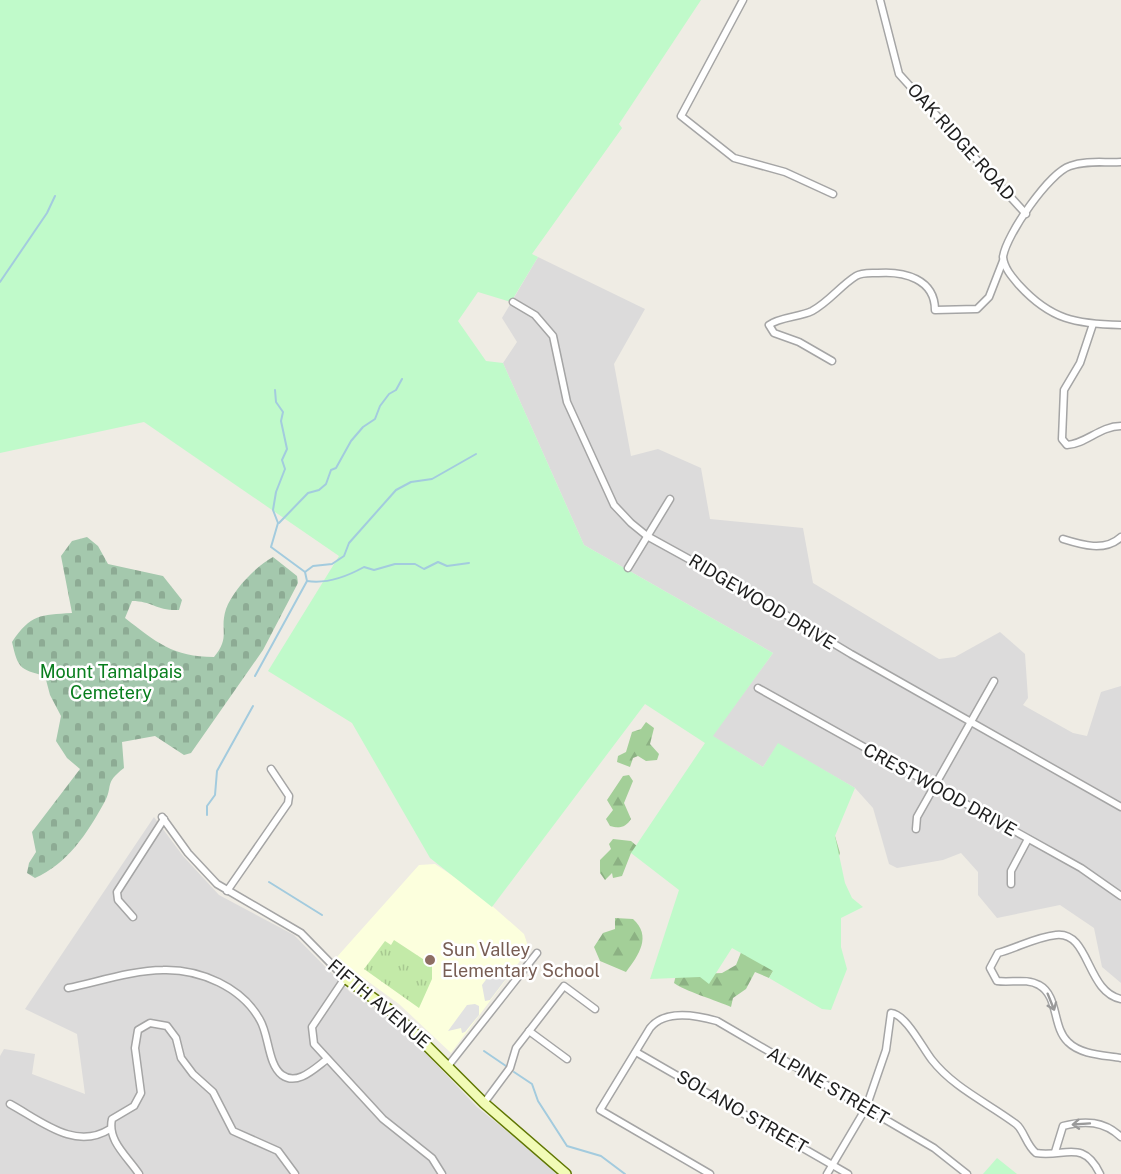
<svg xmlns="http://www.w3.org/2000/svg" width="1121" height="1174" viewBox="0 0 1121 1174" font-family="'Public Sans',sans-serif">
	<style>
		.residential { fill: #dcdbdb }
		.education { fill: #fcffdd }
		.grass { fill: url(#grass-tufts) }
		.forest { fill: url(#forest-firs) }
		.cemetery { fill: url(#cemetery-stones) }
		.park { fill: #c0faca }
		.parking { fill: #e2e2e2 }
		.lines { fill: none; stroke-linecap: round; stroke-linejoin: round }
		.stream { stroke: #a3cbde; stroke-width: 2 }
		.street-casing { stroke: #a5a5a5; stroke-width: 9 }
		.secondary-casing { stroke: #607703; stroke-width: 12 }
		.street { stroke: #fff; stroke-width: 6 }
		.secondary { stroke: #f1fbb6; stroke-width: 9 }
		.oneway { stroke: #9a9a9a }
		.education-dot { fill: #8d6e63; stroke: #fff; stroke-width: 2 }
		.labels { text-anchor: middle; stroke-width: 5; stroke-linejoin: round; paint-order: stroke }
		.street-label { font-size: 18px; fill: #1e1e1e; stroke: #fff }
		.park-label { font-size: 18px; fill: #097e1e; stroke: #fff }
		.education-label { font-size: 18px; fill: #785e54; stroke: #fff; text-anchor: start }
	</style>
	<defs>
		<pattern id="grass-tufts" width="24" height="20" patternUnits="userSpaceOnUse" patternTransform="scale(1.5)"><rect width="24" height="20" fill="#c3eaa8"/><path d="M3 7l-1-3M5 7V3M7 7l1-3M15 17l-1-3M17 17v-4M19 17l1-3" fill="none" stroke="#a7c890"/></pattern>
		<pattern id="forest-firs" width="22" height="20" patternUnits="userSpaceOnUse" patternTransform="scale(1.5)"><rect width="22" height="20" fill="#a3cf98"/><path d="M5 1l3.5 6h-7zM16 11l3.5 6h-7z" fill="#8cb183"/></pattern>
		<pattern id="cemetery-stones" width="16" height="16" patternUnits="userSpaceOnUse" patternTransform="scale(1.5)"><rect width="16" height="16" fill="#a4c8ad"/><path d="M2 7V4a2 2 0 0 1 4 0v3zM10 15v-3a2 2 0 0 1 4 0v3z" fill="#8dab94"/></pattern>
	</defs>
	<rect width="100%" height="100%" fill="#efece4"/>
	<g class="residential">
		<polygon points="538,257 645,309 614,364 631,456 658,449 701,468 710,519 803,528 813,583 939,659 955,657 1000,632 1025,654 1028,698 1023,705 1073,733 1087,736 1101,692 1121,686 1121,983 1102,967 1094,928 1060,905 997,918 978,895 978,872 961,853 943,860 897,868 889,864 873,808 855,788 778,744 763,767 712,736 773,653 584,545 503,363 517,342 502,318"/>
		<polygon points="154,817 183,856 219,895 294,935 351,993 391,1017 477,1107 548,1164 556,1174 0,1174 0,1056 4,1049 35,1054 32,1074 85,1094 77,1034 25,1009"/>
	</g>
	<polygon class="education" points="435,864 462,882 464,881 524,934 529,949 451,1053 399,1004 336,958 419,865"/>
	<polygon class="grass" points="394,940 432,965 432,979 419,1008 364,969 385,941 391,945"/>
	<g class="forest">
		<polygon points="646,722 654,728 650,744 659,754 657,760 646,761 638,756 633,758 630,767 617,762 618,756 626,752 632,732 641,729"/>
		<path d="M629,775L633,781L624,803L631,819C626,827 620,829 610,826L606,819L613,810L607,800L623,776Z"/>
		<path d="M835,836L840,853L835,867L769,978L755,972L746,989L733,998L731,1007C718,1001 682,990 674,983L676,975L722,973L736,965L742,950Z"/>
		<polygon points="613,839 631,841 638,847 638,853 631,853 622,876 613,878 612,873 605,880 600,873 600,860 611,849 609,844"/>
		<path d="M615,918L633,919C652,936 639,955 626,972L600,961L594,947L603,933L615,929Z"/>
	</g>
	<path class="cemetery" d="M87,537L98,546L108,564L163,576L182,600L179,610C157,611 152,601 132,601L125,618C156,642 173,657 214,657C231,636 219,631 226,609C233,590 256,566 273,557L297,576L298,583L263,650L191,753L184,755L155,736L122,742L124,768C103,784 114,786 104,803C87,834 67,864 35,878L27,873L29,863L36,852L32,832L80,769L67,758L56,741L61,716L50,695L45,676C19,669 18,668 12,642C31,614 40,615 72,613L61,556L72,541Z"/>
	<g class="park">
		<polygon points="0,0 701,0 619,124 622,128 532,254 538,257 511,302 478,292 458,321 486,361 503,363 584,545 773,653 713,736 763,767 778,743 855,788 835,836 845,883 852,898 863,907 841,918 841,947 847,969 831,1010 822,1009 769,978 773,971 732,948 709,984 700,977 650,979 679,890 631,853 705,743 645,704 492,907 430,858 352,723 268,671 339,556 144,422 0,453"/>
		<polygon points="997,1158 1017,1174 983,1174"/>
	</g>
	<g class="parking">
		<polygon points="499,972 506,979 490,1000 485,1001 482,985 491,973"/>
		<polygon points="475,1004 479,1006 479,1015 465,1032 462,1033 461,1028 448,1031 467,1005"/>
	</g>
	<g class="lines">
		<g class="stream">
			<polyline points="0,282 47,213 55,196"/>
			<polyline points="279,523 308,493 319,490 326,484 331,470 336,468 351,441 363,427 375,419 380,406 389,394 396,390 402,379"/>
			<polyline points="305,572 313,566 332,564 344,556 349,543 396,490 411,482 432,479 476,454"/>
			<path d="M307,581C326,584 346,577 364,567L374,570L395,564H415L424,569L438,562L447,566L469,563"/>
			<polyline points="255,676 307,581 305,572 271,547 278,523 273,510 276,492 285,469 282,460 287,449 281,421 283,412 276,402 275,390"/>
			<polyline points="207,815 207,806 215,795 217,771 253,706"/>
			<polyline points="269,882 322,915"/>
			<polyline points="484,1051 506,1066"/>
			<polyline points="514,1072 532,1084 538,1101 567,1146 601,1156 625,1174"/>
		</g>
		<g class="street-casing">
			<g id="street">
				<polyline points="743,0 681,116 734,158 785,172 833,194"/>
				<polyline points="880,0 899,74 1026,214"/>
				<path d="M1121,162C1104,163 1086,160 1070,166C1049,173 1006,235 1003,257C1004,268 1012,277 1019,285C1051,320 1076,324 1121,325"/>
				<polyline points="513,302 535,315 553,336 567,402 614,505 631,523 647,536 736,585 851,654 1121,807"/>
				<path d="M1093,324L1080,363L1064,390L1062,439L1067,445C1086,444 1100,426 1121,426"/>
				<path d="M832,361L799,342L774,333L769,325C779,317 800,317 812,311C829,302 840,286 856,276C862,272 871,273 878,273C904,271 935,279 935,310L977,309L989,297L1003,261"/>
				<path d="M1063,539C1082,545 1105,552 1121,537"/>
				<polyline points="628,568 670,499"/>
				<polyline points="758,688 1081,868 1121,896"/>
				<polyline points="162,817 188,853 217,884 301,933 345,978 312,1027 314,1044 383,1119 432,1158 442,1174"/>
				<polyline points="916,829 917,817 994,681"/>
				<polyline points="1011,884 1011,871 1028,839"/>
				<polyline points="227,891 288,803 289,796 271,769"/>
				<polyline points="133,917 118,900 117,892 164,819"/>
				<path d="M68,988C97,982 134,970 163,970C200,969 242,987 260,1020C269,1035 268,1065 282,1075C297,1086 314,1069 326,1060"/>
				<path d="M1121,999C1086,992 1090,931 1056,935C1036,937 1017,948 998,953L990,968L997,981C1011,983 1027,978 1039,985C1059,996 1052,1027 1068,1042C1081,1055 1104,1055 1121,1058"/>
				<polyline points="529,1031 567,1059"/>
				<polyline points="636,1052 848,1174"/>
				<polyline points="448,1066 537,953"/>
				<polyline points="484,1103 510,1068 516,1048 564,986 595,1009"/>
				<path d="M10,1104C41,1121 75,1151 110,1129"/>
				<path d="M1055,1152L1063,1126C1085,1120 1104,1121 1121,1137"/>
				<path d="M139,1174C128,1157 107,1141 112,1119L134,1106L141,1093L135,1048L138,1030L150,1023L167,1026L176,1038L181,1058L193,1074L213,1092L233,1131L278,1151L295,1174"/>
				<path d="M710,1174L600,1110L650,1028C665,1009 696,1015 717,1021L934,1148L967,1174"/>
				<path d="M827,1174L866,1108L886,1050L891,1013C906,1014 923,1049 932,1060C954,1088 988,1103 1016,1124C1024,1130 1026,1145 1036,1153C1064,1158 1083,1138 1100,1174"/>
			</g>
		</g>
		<g class="secondary-casing">
			<polyline id="secondary" points="345,978 394,1013 484,1103 566,1174"/>
		</g>
		<use href="#street" class="street"/>
		<use href="#secondary" class="secondary"/>
	</g>
	<defs><path id="oneway-shaft" d="M-6 0H5M1.5-3L5.5 0L1.5 3" fill="none" stroke-width="1.6" stroke-linecap="round" stroke-linejoin="round" transform="scale(1.5)"/></defs>
	<g class="oneway">
		<use href="#oneway-shaft" transform="translate(1051 1002) rotate(68)"/>
		<use href="#oneway-shaft" transform="translate(1081 1124) rotate(176)"/>
	</g>
	<circle class="education-dot" cx="430" cy="960" r="6"/>
	<g class="labels">
		<g class="street-label">
			<text transform="translate(961 142) rotate(48)" y="6">OAK RIDGE ROAD</text>
			<text transform="translate(762 602) rotate(31)" y="6">RIDGEWOOD DRIVE</text>
			<text transform="translate(940 790) rotate(29)" y="6">CRESTWOOD DRIVE</text>
			<text transform="translate(379 1004) rotate(40)" y="6">FIFTH AVENUE</text>
			<text transform="translate(828 1086) rotate(30)" y="6">ALPINE STREET</text>
			<text transform="translate(742 1112) rotate(30)" y="6">SOLANO STREET</text>
		</g>
		<g class="park-label">
			<text x="111" y="678">Mount Tamalpais<tspan x="111" dy="21">Cemetery</tspan></text>
		</g>
		<g class="education-label">
			<text x="442" y="956">Sun Valley<tspan x="442" dy="21">Elementary School</tspan></text>
		</g>
	</g>
</svg>
